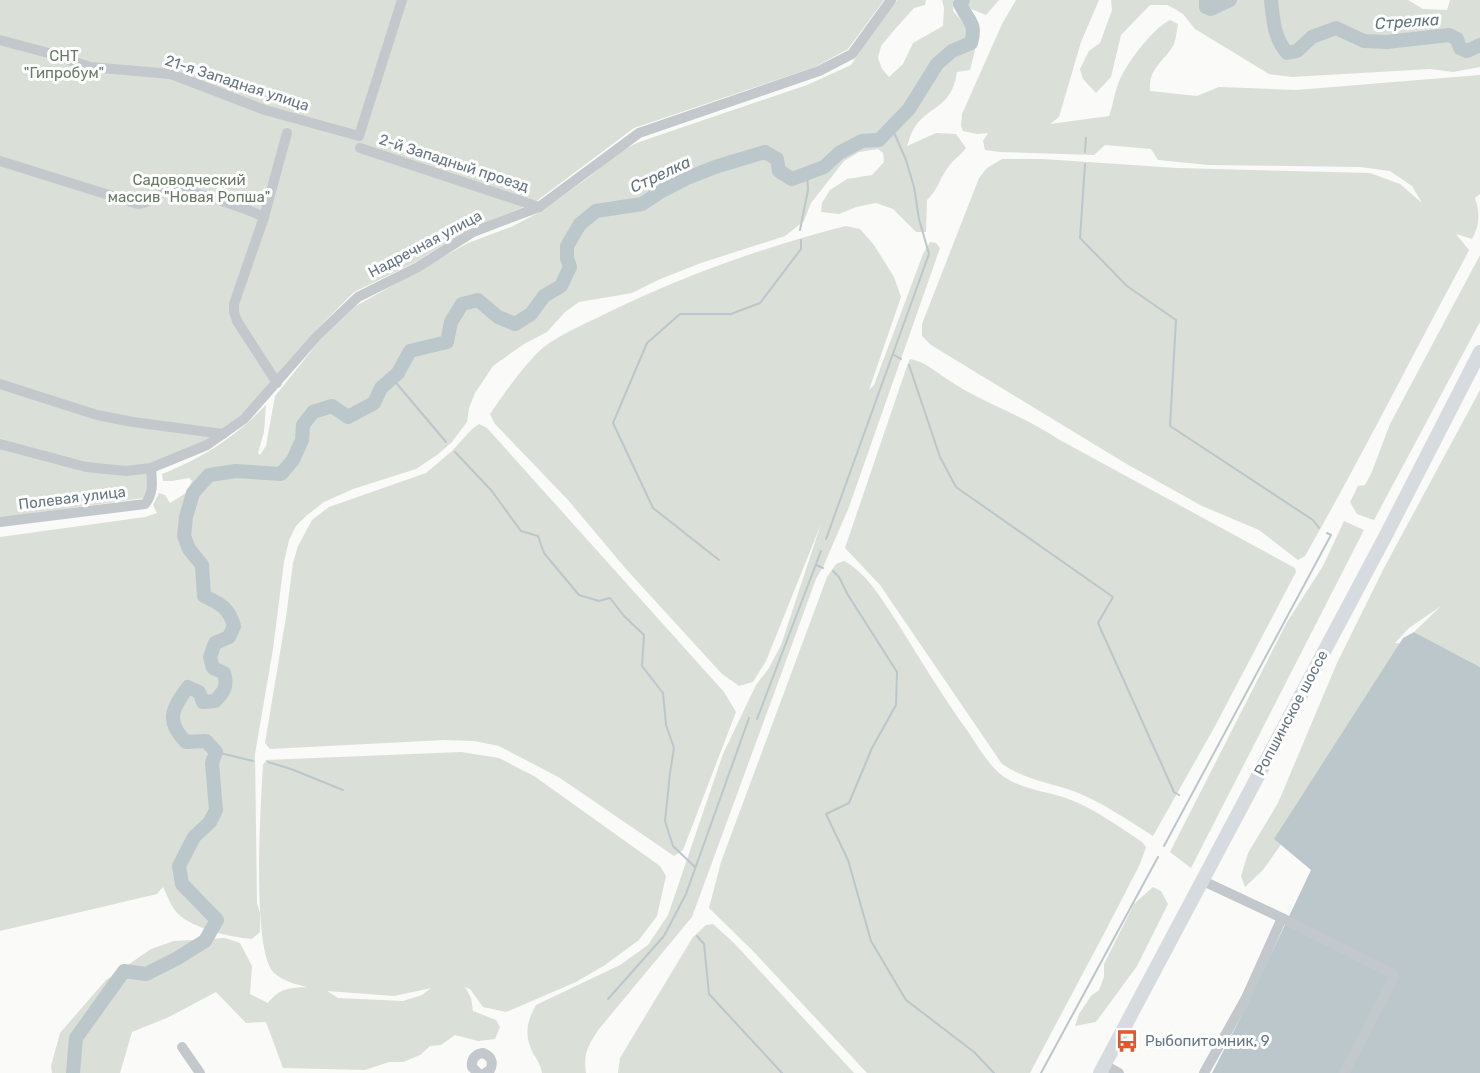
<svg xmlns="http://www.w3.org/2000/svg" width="1480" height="1073" viewBox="0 0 1480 1073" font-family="Rubik,sans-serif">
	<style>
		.green { fill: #dadfd7; fill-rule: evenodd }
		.water { fill: #bbc7cb }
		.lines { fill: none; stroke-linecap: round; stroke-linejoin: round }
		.stream { stroke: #bbc7cb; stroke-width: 2 }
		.river { stroke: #bbc7cb; stroke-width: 14 }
		.minor { stroke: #c3c8cc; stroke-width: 10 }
		.major { stroke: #d6dbdf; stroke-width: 14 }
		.labels { text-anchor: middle; stroke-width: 6; stroke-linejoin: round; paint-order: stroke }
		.park-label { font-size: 15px; fill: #687a64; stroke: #fff }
		.street-label { font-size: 15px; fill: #657683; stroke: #fff }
		.poi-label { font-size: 15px; fill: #657683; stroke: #fff; text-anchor: start }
		.water-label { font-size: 16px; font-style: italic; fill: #60757c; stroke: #fff }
	</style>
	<rect width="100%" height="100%" fill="#fafaf8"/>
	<g class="green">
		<polygon points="0,0 884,0 848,49 815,67 634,128 534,203 470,228 416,262 354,292 313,333 241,415 204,442 158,466 144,498 0,518"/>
		<path d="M897,0H926L925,5L914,8L896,28L881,46L878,58L882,69L889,77L903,64L913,43L943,26L944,8L942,0H954L953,11L970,30L975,51L970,70L957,72C951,112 926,104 912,132C910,136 909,141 907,146L936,133L956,134L966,148C961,155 954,159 949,166C940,177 938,190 927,200L926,232H916L893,209L876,203L856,207L839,214L821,212L822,203L830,190L847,179L872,175L884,162L883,153L878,149L859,152L844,161L811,203L804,221L785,236L701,263L658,280L632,293L579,302L565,312L547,332L524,344L493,366L475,393L469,408L467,422L452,442L437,455L416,469L353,489L324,502L306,516L296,526L289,540L284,562L273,649L255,754L257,903L260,913V932L252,939C230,937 187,928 174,909C169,902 167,894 163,887L157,894L0,931V537L145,517L157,513L153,505L159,493L165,495L170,503L186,493L192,481L189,478L172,481H163L162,474C204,457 234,438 266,405L264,432L258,453L260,455L266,446L275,396L320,340L356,306L468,243L511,227L538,213L589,177L619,152L639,142L807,85L851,65L875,28Z"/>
		<polygon points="965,0 999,0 986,15 971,9"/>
		<path d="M1016,0H1099L1081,42L1059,117L1050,124L1109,116C1113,105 1114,95 1118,84C1125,65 1152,29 1170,20L1178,24C1177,30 1176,38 1174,44C1165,61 1148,68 1150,91L1197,96L1219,87L1296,90L1480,75V194L1475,198C1480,212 1480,225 1472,239L1456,234L1469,250L1464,260C1411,358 1361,458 1305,556L1298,560L1259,530L1202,506L1125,463L931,345L922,336V324L979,178L987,168L1002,159H1043L1177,168L1370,173L1400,184L1422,203L1412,186L1390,171L1360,167L1208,165L1158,160L1151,149L1105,145L1094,155L1000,152L985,150L983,141L988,133L977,134L963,131L961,126L962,114L1002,24Z"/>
		<polygon points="1111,0 1408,0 1423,9 1447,10 1450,0 1480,0 1480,67 1453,72 1430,69 1292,77 1269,74 1195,29 1183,14 1175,9 1167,5 1150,5 1121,35 1111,77 1096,93 1083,79 1080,69 1089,51 1100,43 1112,10"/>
		<path d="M846,226L860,229L874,245L894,277L901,297L869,390L874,385L923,254L930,242L936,243L940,248L849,507L824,565L816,579L692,917L599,1029C588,1046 583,1053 586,1073H542C541,1066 538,1061 534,1055C524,1036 526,1023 536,1005L620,965L648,945L668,915L723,754L756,685L769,668L781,645L821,524L766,661L753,682L739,686L722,674L626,569L568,500L495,424L490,414C504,394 529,357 548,344C567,331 589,322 609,312C685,275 764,247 846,226Z"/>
		<polygon points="1480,255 1480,322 1374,520 1357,514 1350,502 1358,486 1365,485 1371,474 1390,424"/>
		<path d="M910,359C924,361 936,372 947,379C982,403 1023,415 1058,439L1295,568L1296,572L1214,728L1153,836C1128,820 1103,803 1076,792C1049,782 1028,781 1002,764L880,585L845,548L908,363Z"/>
		<polygon points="1480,390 1480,667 1414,632 1441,606 1409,628 1395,643 1409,644 1287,836 1263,870 1245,887 1241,876 1248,853 1278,803 1337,663 1384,568"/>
		<polygon points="479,424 487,428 724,692 736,712 683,850 674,856 560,778 499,746 474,741 444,740 270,749 265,743 286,617 293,563 298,546 312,520 329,507 426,473 452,451 472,429"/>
		<polygon points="1344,521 1364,530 1191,868 1170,852 1287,622 1323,566"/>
		<path d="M844,561C866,572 883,601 897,622C920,659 943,697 969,733C978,747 987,762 999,773C1019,790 1048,791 1071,800C1097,810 1119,827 1142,842L1146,847L1140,864L1107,928L1030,1073H867L753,951L709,908L721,862L827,577L836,564Z"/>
		<path d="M461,752L499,758L534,776L660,866L666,876L657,916L639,940L605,965L576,982L506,1012L483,1007L470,989L465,987L471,998L473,1011L496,1020L500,1027L495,1039L478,1041L455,1035L441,1045L430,1046L420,1055L403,1062H389L365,1070L283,1068L266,1022L246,1023L216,992L169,1017L132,1032L120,1073H52L51,1066L60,1033L106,980L151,949L174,941L225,938L240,943L252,966L250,994L268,1003C280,988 289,988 307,987C296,984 284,982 274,973C251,950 261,802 263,765L266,760ZM431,988L422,995L403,1001L338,998L327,991L394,996Z"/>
		<polygon points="1153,887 1161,891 1168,904 1137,966 1096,1022 1075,1026 1079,1014 1091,996 1099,990 1104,977 1104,964 1134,904"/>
		<polygon points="713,924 734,943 854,1073 618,1073 620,1058 693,937 706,925"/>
	</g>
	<polygon class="water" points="1414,632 1480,667 1480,1073 1212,1073 1243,1013 1311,870 1274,839 1403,638"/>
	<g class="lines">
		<g class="stream">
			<polyline points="1085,152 1086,138"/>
			<polyline points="1085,164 1080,238 1127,286 1176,320 1170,426 1313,520 1319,528"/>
			<polyline points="800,230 808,190 807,174"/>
			<polyline points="894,355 901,359"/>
			<polyline points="909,365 940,457 956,487 1113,597 1098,623 1174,792 1179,795"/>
			<polyline points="392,378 446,442"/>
			<polyline points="455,452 491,490 521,531 538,536 544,553 579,595 599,601 610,598 624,616 644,635 642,666 663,693 666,725 674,748 670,773 665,821 673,846 695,867"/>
			<polyline points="826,539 929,254 919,219 914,187 906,160 892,128"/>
			<polyline points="719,560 653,508 613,423 647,343 680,314 731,314 760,303 801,249 801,240"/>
			<polyline points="816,565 823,568"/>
			<polyline points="833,571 839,577 848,595 897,672 896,705 872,748 849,803 826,814 848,860 871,941 906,1000 974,1052 994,1073"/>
			<polyline points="757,719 821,551"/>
			<polyline points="216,752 253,761"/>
			<polyline points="268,762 291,769 343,790"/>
			<polyline points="1164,846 1331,535 1327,533"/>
			<polyline points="697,936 704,944 709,994 782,1073"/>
			<polyline points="608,999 664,936 686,894 749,718"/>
			<polyline points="1041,1073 1158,857"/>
		</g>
		<g class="river">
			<polyline points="1206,0 1206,7 1211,9 1230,0"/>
			<path d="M1271,0C1273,19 1274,38 1287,53L1297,51L1312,37L1336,28L1364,41L1387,42L1449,35L1457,39L1460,48L1467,51L1480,45"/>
			<path d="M73,1073L76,1038L124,971L146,974L176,959L205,941L217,920L182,884L179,866L194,837L210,822L216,810L212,763L216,752L206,741L186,742C165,721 172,709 188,687L199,692L203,702L215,701C224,692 228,686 224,673L213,668L210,657L215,643L229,637L234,626C229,608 221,604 204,596L202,565L189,549L184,536L186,517L193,493L209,475L236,471L281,474L293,460L302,440L303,425L313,412L332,406L348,417L374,403L381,388L398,373L410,351L447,342L451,322L462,304L478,300L498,317L515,324L531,314L544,296L561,286L570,267L567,258V246L580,224L596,211L642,204L660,192L687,178L715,167L765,152L777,159L779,171L792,179L824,167L839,153L862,141L879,140L909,109L937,64L952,51L971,43C977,23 968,21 960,4L963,0"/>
		</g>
		<g class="minor">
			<polyline points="0,40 52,54 90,67 171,74 265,110 359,136 402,0"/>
			<polyline points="360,148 539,207"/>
			<path d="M0,161L138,204C153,203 159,191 171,190C188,188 248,209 264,217L234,304V312L237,321L277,383"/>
			<polyline points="264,217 287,133"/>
			<polyline points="0,384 97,415 133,422 223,434"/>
			<polyline points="0,444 86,467 126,471 151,468 207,445 244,419 317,336 358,297 418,267 473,232 539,207 639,133 819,71 852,54 891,0"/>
			<path d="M0,522L145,504C154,493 152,481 151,468"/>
			<polyline points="1201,880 1282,918 1393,974 1394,977 1344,1073"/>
			<polyline points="182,1047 200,1073"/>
			<polyline points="1105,1065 1119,1073"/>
			<path d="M478,1073L472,1067C471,1059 475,1054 483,1053C491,1056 494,1062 490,1070L485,1073"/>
			<polyline points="1204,1073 1246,998 1282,918"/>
		</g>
		<polyline class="major" points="1100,1073 1385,537 1480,352"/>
	</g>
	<defs>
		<g id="bus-bare" transform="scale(1.8)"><path d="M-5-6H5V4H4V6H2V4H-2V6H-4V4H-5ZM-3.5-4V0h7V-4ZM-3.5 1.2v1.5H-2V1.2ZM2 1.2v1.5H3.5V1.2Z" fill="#e4572e" stroke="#fff" stroke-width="2.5" paint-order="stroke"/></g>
	</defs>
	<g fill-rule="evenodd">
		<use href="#bus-bare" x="1127" y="1041"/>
	</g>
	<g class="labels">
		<g class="park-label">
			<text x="64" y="61">СНТ<tspan x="64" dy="17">"Гипробум"</tspan></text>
			<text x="189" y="185">Садоводческий<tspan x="189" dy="17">массив "Новая Ропша"</tspan></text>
		</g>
		<g class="street-label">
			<text transform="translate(237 83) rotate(18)" y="5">21-я Западная улица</text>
			<text transform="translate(454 163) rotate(18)" y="5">2-й Западный проезд</text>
			<text transform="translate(425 244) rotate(-28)" y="5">Надречная улица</text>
			<text transform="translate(72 498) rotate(-7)" y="5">Полевая улица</text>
			<text transform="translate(1291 713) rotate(-62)" y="5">Ропшинское шоссе</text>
		</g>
		<g class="poi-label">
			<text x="1145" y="1046">Рыбопитомник, 9</text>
		</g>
		<g class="water-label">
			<text transform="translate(1407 21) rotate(-4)" y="6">Стрелка</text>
			<text transform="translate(660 174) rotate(-25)" y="6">Стрелка</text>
		</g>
	</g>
</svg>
